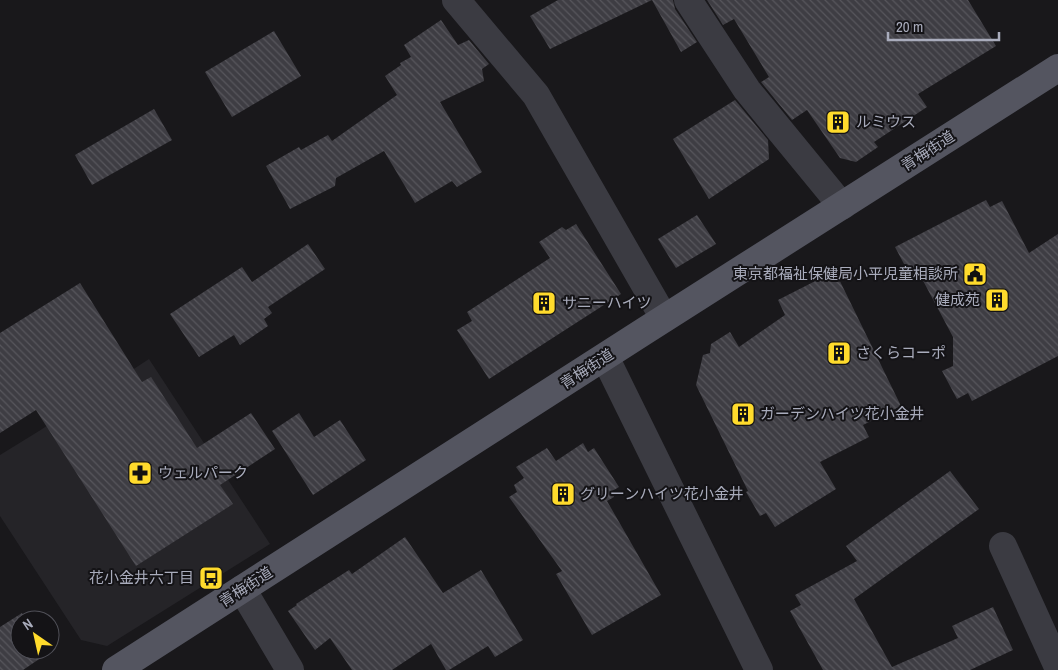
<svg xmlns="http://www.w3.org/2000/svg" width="1058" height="670" viewBox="0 0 1058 670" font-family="'Archivo Narrow','Noto Sans JP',sans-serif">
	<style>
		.built { fill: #252428 }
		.building { fill: url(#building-back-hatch) }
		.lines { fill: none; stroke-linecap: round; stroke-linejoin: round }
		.street { stroke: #3b3b42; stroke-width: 28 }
		.primary { stroke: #545560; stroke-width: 28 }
		.labels { text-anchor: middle; stroke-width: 4; stroke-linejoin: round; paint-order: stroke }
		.poi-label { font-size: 15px; fill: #a9acbc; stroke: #141316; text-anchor: start }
		.street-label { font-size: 15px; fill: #a9acbc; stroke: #141316 }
	</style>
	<defs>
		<pattern id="building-back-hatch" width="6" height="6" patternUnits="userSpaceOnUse" patternTransform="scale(1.25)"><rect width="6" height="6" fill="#3e3d43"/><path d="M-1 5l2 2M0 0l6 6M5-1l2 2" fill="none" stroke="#57565c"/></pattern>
	</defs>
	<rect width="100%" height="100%" fill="#19181b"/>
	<polygon class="built" points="149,359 270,544 107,646 81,640 0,516 0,455 39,431"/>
	<g class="building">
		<polygon points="558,0 652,0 550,49 530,16"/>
		<polygon points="652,0 673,0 675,9 697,42 681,52"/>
		<polygon points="707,0 968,0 996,46 918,94 927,107 874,142 878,147 856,162 840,158 807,110 792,120 761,82 769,77 734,19 723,25"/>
		<polygon points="441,20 458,45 469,40 489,64 482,69 484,81 440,102 482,172 457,187 452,181 415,203 384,151 336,178 335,186 290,209 266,166 299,147 301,150 328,135 332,141 397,95 385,76 401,65 400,63 411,57 404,45"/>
		<polygon points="274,31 301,76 232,117 205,72"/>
		<polygon points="735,100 768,140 769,159 709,199 673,139"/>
		<polygon points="154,109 172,140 92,185 75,155"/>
		<polygon points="986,200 990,207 1002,201 1029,253 1058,234 1058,356 972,401 968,393 957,399 942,371 953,366 953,337 920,275 912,279 895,247"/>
		<polygon points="697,215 716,244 676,268 658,239"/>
		<polygon points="576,224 621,294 489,379 457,330 472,321 467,312 550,258 539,242 562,227 566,230"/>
		<polygon points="308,244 325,269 268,307 272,313 264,319 268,326 240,345 234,335 199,357 170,314 242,267 252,282"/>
		<polygon points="835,271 901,406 863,425 869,437 820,462 836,489 775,527 766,513 760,516 746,492 748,491 696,385 703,355 710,353 711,344 730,332 739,347 785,315 778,300"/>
		<polygon points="80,283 142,382 151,377 197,448 251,413 275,449 220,485 233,504 136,566 36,410 0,433 0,333"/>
		<polygon points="299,413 314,437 340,420 366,460 313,495 272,431"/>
		<polygon points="583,443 588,452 594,448 619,487 612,491 614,497 607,501 661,595 592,635 556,574 562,571 509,497 517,492 514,485 524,478 516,467 547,448 556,461"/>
		<polygon points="950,471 979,509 854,599 892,667 958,638 952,626 993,607 1013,650 970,670 823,670 790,611 801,605 795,595 857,561 846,546"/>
		<polygon points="405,537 443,593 481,570 523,640 495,657 488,646 449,670 446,670 431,644 392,670 352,670 330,638 315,650 288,611 297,605 296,604 349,570 352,574"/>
		<polygon points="22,613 26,620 20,620 20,650 46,650 48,653 23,670 0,670 0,627"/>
	</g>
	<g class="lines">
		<g class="street">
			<polyline points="456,0 536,95 664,318"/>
			<polyline points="688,0 747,90 842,206"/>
			<polyline points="605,357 759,670"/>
			<polyline points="1003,546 1058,667"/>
			<polyline points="242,589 290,670"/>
		</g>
		<polyline class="primary" points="116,670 643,332 1058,68"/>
	</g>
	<defs>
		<g id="building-square" transform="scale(1.25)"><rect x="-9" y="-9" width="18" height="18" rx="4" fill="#ffdb2c" stroke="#141316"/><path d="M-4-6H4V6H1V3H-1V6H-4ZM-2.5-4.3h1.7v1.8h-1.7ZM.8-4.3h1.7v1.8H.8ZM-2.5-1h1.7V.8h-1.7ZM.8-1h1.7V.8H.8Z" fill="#111"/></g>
		<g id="civic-square" transform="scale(1.25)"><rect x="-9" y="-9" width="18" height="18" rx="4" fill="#ffdb2c" stroke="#141316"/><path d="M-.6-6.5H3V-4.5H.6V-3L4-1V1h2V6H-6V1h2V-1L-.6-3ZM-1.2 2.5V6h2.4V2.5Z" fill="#111"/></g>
		<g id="pharmacy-square" transform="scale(1.25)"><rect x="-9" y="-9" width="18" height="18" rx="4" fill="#ffdb2c" stroke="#141316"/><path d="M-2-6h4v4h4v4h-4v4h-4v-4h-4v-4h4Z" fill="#111"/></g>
		<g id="bus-square" transform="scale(1.25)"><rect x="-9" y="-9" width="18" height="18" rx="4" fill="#ffdb2c" stroke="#141316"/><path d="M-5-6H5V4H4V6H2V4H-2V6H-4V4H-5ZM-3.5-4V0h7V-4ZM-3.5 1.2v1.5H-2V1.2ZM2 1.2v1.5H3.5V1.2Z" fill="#111"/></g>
	</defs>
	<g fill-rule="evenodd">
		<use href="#building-square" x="838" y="122"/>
		<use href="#civic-square" x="975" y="274"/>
		<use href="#building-square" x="997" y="300"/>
		<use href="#building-square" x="544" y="303"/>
		<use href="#building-square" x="839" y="353"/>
		<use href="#building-square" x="743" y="414"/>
		<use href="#pharmacy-square" x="140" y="473"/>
		<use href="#building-square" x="563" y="494"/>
		<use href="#bus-square" x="211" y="578"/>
	</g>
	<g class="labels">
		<g class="poi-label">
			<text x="856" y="127">ルミウス</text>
			<text x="958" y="279" text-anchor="end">東京都福祉保健局小平児童相談所</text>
			<text x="980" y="305" text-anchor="end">健成苑</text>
			<text x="562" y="308">サニーハイツ</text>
			<text x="856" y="358">さくらコーポ</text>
			<text x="760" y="419">ガーデンハイツ花小金井</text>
			<text x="158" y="478">ウェルパーク</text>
			<text x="580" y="499">グリーンハイツ花小金井</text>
			<text x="194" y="583" text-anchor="end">花小金井六丁目</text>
		</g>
		<g class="street-label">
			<text transform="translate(928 151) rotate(-33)" y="5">青梅街道</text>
			<text transform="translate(587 369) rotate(-33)" y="5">青梅街道</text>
			<text transform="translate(246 587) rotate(-33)" y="5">青梅街道</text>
		</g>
	</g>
	<g transform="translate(35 635) rotate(326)"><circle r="24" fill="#141316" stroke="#505058"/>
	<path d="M0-4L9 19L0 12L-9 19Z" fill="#ffdb2c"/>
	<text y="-8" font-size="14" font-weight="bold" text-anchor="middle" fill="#a9acbc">N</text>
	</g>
	<path d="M888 32v8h111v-8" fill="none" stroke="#a9acbc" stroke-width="2.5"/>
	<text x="896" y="32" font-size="15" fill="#a9acbc" stroke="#141316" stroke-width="4" paint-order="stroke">20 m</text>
</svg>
